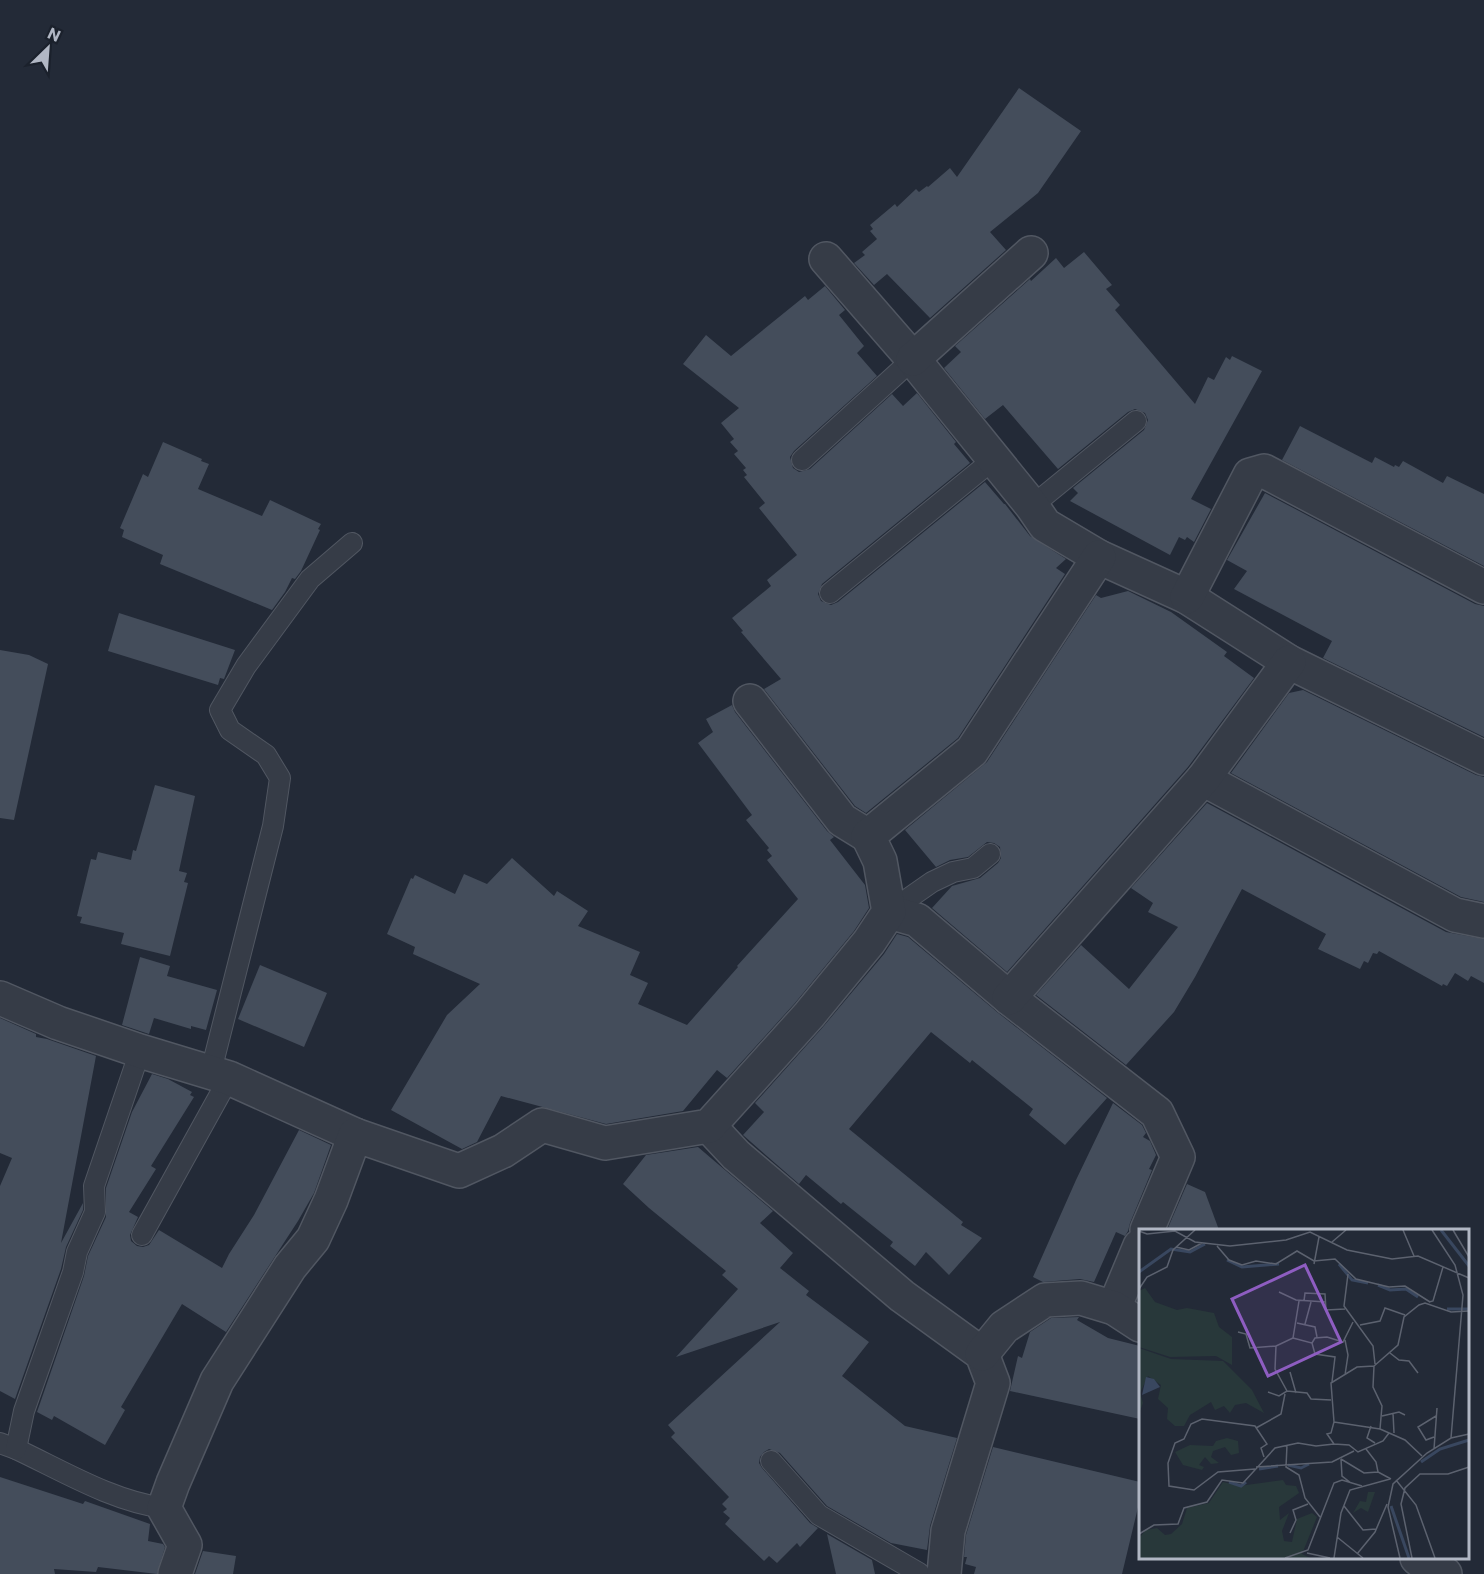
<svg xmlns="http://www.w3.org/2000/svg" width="1484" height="1574" viewBox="0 0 1484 1574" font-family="Commissioner,sans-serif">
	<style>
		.building { fill: #444d5b }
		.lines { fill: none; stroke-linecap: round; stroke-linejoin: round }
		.service-casing { stroke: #515762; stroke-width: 22 }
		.minor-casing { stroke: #515762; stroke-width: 36 }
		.service { stroke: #363c47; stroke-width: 20 }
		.minor { stroke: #363c47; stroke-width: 33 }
		.inset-river { fill: none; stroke: #39475f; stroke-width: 3 }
		.inset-road { fill: none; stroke: #5c626f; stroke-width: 1.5 }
		.view { fill: #8e5dc1; fill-opacity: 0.15; stroke: #8e5dc1; stroke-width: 3 }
		.inset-edge { fill: none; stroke: #b1b7c4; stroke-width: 3 }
	</style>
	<rect width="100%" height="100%" fill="#232a37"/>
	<g class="building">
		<polygon points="1019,88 1081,131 1038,193 990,232 1006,250 930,318 887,274 874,285 854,263 865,255 862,252 877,239 870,231 873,229 870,225 895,204 897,207 916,189 919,192 927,186 928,187 950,168 957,177"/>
		<polygon points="1084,252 1112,285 1106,289 1120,305 1115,310 1195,404 1208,377 1214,380 1226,357 1230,360 1232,356 1262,371 1191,499 1211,509 1194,542 1187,537 1185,540 1179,537 1170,555 1070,501 1078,493 1073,488 1144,430 1148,420 1145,413 1135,409 1128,412 1058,469 1003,405 985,419 944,368 961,352 955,346 1030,279 1031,281 1056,258 1064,268"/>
		<polygon points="825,286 845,310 839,315 864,346 857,353 877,376 794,451 790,457 793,468 799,472 810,469 892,394 903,406 917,393 956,442 954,444 970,463 822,584 818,594 821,601 831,605 838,602 985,482 1004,504 1005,504 1030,536 1066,559 1056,568 1065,574 958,738 866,813 855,806 764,689 781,679 741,632 743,631 732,618 771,586 767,580 797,555 759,508 765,503 744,477 747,475 743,470 746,468 734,454 738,451 730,442 734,439 721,423 739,408 683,364 706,335 731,356 805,296 808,300"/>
		<polygon points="1300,426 1372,463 1375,457 1394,467 1395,465 1399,467 1403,461 1443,483 1447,476 1484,494 1484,566 1282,460"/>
		<polygon points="163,442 202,459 201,461 209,464 198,489 262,516 270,500 321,524 318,529 320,530 301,571 295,579 292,578 285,592 272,610 160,564 163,555 122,537 124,530 120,528 143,474 148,477"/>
		<polygon points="1265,493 1475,604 1484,606 1484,737 1323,658 1332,641 1234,589 1247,571 1227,560"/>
		<polygon points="1128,591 1171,612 1227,652 1224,656 1254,678 1188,767 1007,972 932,908 952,886 980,878 998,863 1001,858 1000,847 994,843 987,842 968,857 950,860 936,867 905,830 987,762 1096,595 1101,598"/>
		<polygon points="119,613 235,650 224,679 220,678 218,685 108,651"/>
		<polygon points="0,650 29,655 48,664 14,820 0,818"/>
		<polygon points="1303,690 1476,775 1484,777 1484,902 1461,897 1231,773 1289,693"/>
		<polygon points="732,705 735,712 827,831 834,837 830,840 865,885 869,908 854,931 795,1003 727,1078 717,1070 683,1111 606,1124 501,1096 477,1142 462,1149 391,1110 447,1015 480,984 413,954 415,947 387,934 411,878 413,879 415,875 455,894 464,874 487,884 512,858 554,896 557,891 588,911 578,926 640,952 630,975 648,983 638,1004 687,1025 738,967 737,966 798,899 767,860 772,856 767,850 769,848 746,820 752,815 698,743 713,732 706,719"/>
		<polygon points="155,785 195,796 179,871 187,873 184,882 188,883 170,956 121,944 124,933 80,923 82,917 77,916 91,859 96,860 98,852 131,860 133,850 136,851"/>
		<polygon points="1207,803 1446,932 1484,939 1484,983 1471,976 1468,981 1455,973 1447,986 1443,984 1442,986 1379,951 1377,954 1373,953 1368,963 1364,961 1360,969 1318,949 1326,934 1242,889 1195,977 1174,1012 1126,1065 1036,995 1081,945 1129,989 1178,927 1148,912 1153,903 1131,888"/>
		<polygon points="897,934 908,937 997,1012 1107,1098 1065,1145 1029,1115 1033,1109 972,1060 970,1063 931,1032 849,1129 963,1222 961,1225 982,1238 949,1275 926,1252 915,1266 890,1246 893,1242 843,1202 841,1204 806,1175 799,1184 743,1135 764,1112 755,1103 823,1027 884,954"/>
		<polygon points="140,957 170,966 167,976 217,990 206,1030 191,1026 191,1029 154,1018 149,1034 122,1025"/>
		<polygon points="260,965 327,993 304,1047 238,1019"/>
		<polygon points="0,1018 36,1034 36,1037 47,1039 96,1056 61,1243 83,1203 83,1210 66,1247 61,1269 15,1399 0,1391 0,1186 12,1158 0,1153"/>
		<polygon points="152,1074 168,1079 192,1092 190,1095 194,1097 151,1166 156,1169 129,1212 138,1217 130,1235 131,1241 137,1246 143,1247 149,1245 159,1230 222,1268 229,1254 254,1215 299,1130 331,1145 314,1193 298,1221 226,1332 182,1304 121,1407 125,1410 105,1445 54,1416 52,1420 37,1412 84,1276 88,1256 106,1217 106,1188 132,1112"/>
		<polygon points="1113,1103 1142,1125 1146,1133 1143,1137 1150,1141 1156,1155 1149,1169 1152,1170 1130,1223 1128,1231 1125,1236 1116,1232 1094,1282 1080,1279 1043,1282 1033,1277 1076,1180"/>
		<polygon points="698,1147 773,1211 760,1223 793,1253 780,1268 809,1291 806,1295 869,1342 842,1376 905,1426 957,1438 930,1526 927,1550 891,1543 827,1506 780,1453 769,1449 764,1452 760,1457 759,1463 762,1468 810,1523 818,1528 800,1547 797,1543 777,1563 769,1556 764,1561 725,1524 730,1518 723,1512 727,1509 722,1504 729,1497 671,1437 675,1433 668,1425 780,1322 676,1357 738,1289 722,1275 726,1271 649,1208 623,1184 646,1155"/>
		<polygon points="1187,1184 1205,1192 1219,1230 1167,1230"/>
		<polygon points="1079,1317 1077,1320 1108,1338 1140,1346 1140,1419 1010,1391 1018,1356 1022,1358 1030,1332 1051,1318"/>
		<polygon points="993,1447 1140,1482 1140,1499 1122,1574 974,1574 976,1567 965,1564 967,1557 964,1557 966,1535"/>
		<polygon points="0,1477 83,1504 85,1501 150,1524 148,1541 163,1544 165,1547 157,1574 98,1567 96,1572 54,1569 55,1574 0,1574"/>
		<polygon points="827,1534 872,1560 875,1574 836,1574"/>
		<polygon points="203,1551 236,1556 233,1574 195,1574"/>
	</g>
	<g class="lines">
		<g class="service-casing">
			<g id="service">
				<polyline points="802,460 913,359"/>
				<polyline points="1032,506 1136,421"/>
				<polyline points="830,593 994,459"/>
				<polyline points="889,912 932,882 953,872 973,868 990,854"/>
				<polyline points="211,1071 273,826 280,778 266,755 230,730 220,710 246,666 310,579 352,543"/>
				<polyline points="142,1235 229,1078"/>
				<path d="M0,1443L16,1449C63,1471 112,1501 164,1508"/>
				<polyline points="16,1449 24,1411 73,1272 77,1252 95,1212 94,1186 140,1051"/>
				<polyline points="771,1461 819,1515 919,1573"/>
			</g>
		</g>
		<g class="minor-casing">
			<g id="minor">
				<polyline points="826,259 913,359 1032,506 1045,525 1099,557 1187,597 1289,662 1484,758"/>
				<polyline points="913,359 1031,253"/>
				<polyline points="1187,597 1250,475 1264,471 1484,587"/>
				<polyline points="750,701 842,820 868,836"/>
				<polyline points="1203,779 1455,915 1484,921"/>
				<polyline points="889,912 917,920 1009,998 1157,1113 1178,1157 1147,1230"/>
				<polyline points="0,998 58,1023 140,1051 229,1078 355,1135"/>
				<polyline points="1009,998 1203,779 1289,662"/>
				<polyline points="709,1126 736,1155 902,1296 982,1354 993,1383 948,1531 944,1574"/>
				<polyline points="1114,1308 1140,1246"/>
				<polyline points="982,1354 1004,1327 1045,1300 1081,1298 1114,1308 1140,1325"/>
				<polyline points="1417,1558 1428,1567 1445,1574"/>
				<polyline points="175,1574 185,1545 164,1508 173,1483 217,1381 290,1267 313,1239 331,1200 355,1135 459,1171 503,1151 542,1125 605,1143 709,1126 809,1015 869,942 889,912 880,861 868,836 972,751 1099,557"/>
			</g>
		</g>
		<use href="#service" class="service"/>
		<use href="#minor" class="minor"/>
	</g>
	<g transform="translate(1139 1229)">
		<rect width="330" height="330" fill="#232a37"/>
		<path d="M6,59L16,73L38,81L48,79L75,84L80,98L93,108V136L77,127L31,128L0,118V62ZM0,119L32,130L84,132L113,161L125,184L107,174L96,176L91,184L85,177L76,181L72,173L51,186L45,197H36L28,190L29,179L19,170L22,156L9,147L1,164L4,174L0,185ZM88,209L99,212L100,224L92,226L86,218L74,222L72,228L80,234L72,235L66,228L60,236L65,238L63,241L44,236L36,223L51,216L74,217L77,212ZM144,251L147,256L157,257L160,264L140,278L141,291L150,284L143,302L145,312L153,313L158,290L173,284L178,288L163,325L171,329H0V309L7,301L18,299L26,306L32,305L43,295L48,279L70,274L84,253L100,257ZM229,263H236L229,283L222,279L214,284L221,272L227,273Z" fill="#28383a"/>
		<path d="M7,148L15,150L21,158L3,166Z" fill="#39475f"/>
		<path class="inset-river" d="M302,1L330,37M88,31L103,38L140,35M200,35L213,51L229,54M0,43L32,20L51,23L66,15M239,56L251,61L267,60L279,68M308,80H330M282,233L301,220L330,211M149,236L162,239L170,235M120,240L139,237M90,253L102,257L107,253M252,277L270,329"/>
		<path class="inset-road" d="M264,1L275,27M293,1L316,36L324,66L312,209M314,1L330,28M0,2L8,5L36,2L56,13L91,17L147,11L171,3L208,21L253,30L279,27L330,49M193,13L207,1M78,17L90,31L103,36L117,32L137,35L158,22L175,32L196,30L217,50L250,58L266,57L291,73M37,18L50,21L63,14M175,35L180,8M209,45L205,77L234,117L236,135M0,60L8,48L28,38L34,21L56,1M140,63L157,71L187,73M165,72L166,64L186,65L187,81L206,80M290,73L294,72L304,38M158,94L176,98L178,108M166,95L172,73M221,96L241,92L246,79L266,86M99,103L107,105L111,119L137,117M154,109L173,114L176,125L196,128L193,153M206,111L209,126L206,146M173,114L176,109L188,108L204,113L214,93M251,124L260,131L270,132L279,144M151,143L157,164M148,162L136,140L137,117L154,109L160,72M129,163L140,167L148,162L168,164L172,170L192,171M254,184L255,204M243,187L260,183L266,186M195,193L241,200M232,197L228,209L236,214M117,199L142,185L146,165M295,208L287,211L279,198L297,187M195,215L188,205L192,204L195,193L192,154L218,138L235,137M148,216L147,238L160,246L166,269L181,288M227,220L237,233L239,243L252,250M295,220L298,179M283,227L266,211L241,200L243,177L234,158L235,137L259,116L265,88L280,76L286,74L312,83L330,82M202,230L225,244L239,243M202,230L203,247L212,254M117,238L193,233L215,222M116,240L79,243L55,261L30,257L29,234L36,214L45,210L52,195L63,190L116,197L128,215L122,219L125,228M257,251L277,276L296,329M205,277L224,301L237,300M151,304L157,291L154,281L169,275M0,305L15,296L39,295L45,279L68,273L83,251L104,254L136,219L159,214L177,217L195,215L210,216L219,223L244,212L250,204M198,308L224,329M168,324L191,329M218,325L236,303L248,275M146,329L169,321L195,254L203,251L223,257M195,329L202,284L211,261L251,250M261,329L249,278L254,255L288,224L312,209L330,205M273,329L262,275L266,259L281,245H309L330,238"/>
		<path class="view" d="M166,36L202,113L129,147L93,70Z"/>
		<rect width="330" height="330" class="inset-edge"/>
	</g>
	<g transform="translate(48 48) rotate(25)" stroke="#1b212c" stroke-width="4.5" paint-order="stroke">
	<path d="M0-4.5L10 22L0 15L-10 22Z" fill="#b1b7c4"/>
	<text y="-9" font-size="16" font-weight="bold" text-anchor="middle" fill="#b1b7c4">N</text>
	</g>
</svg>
